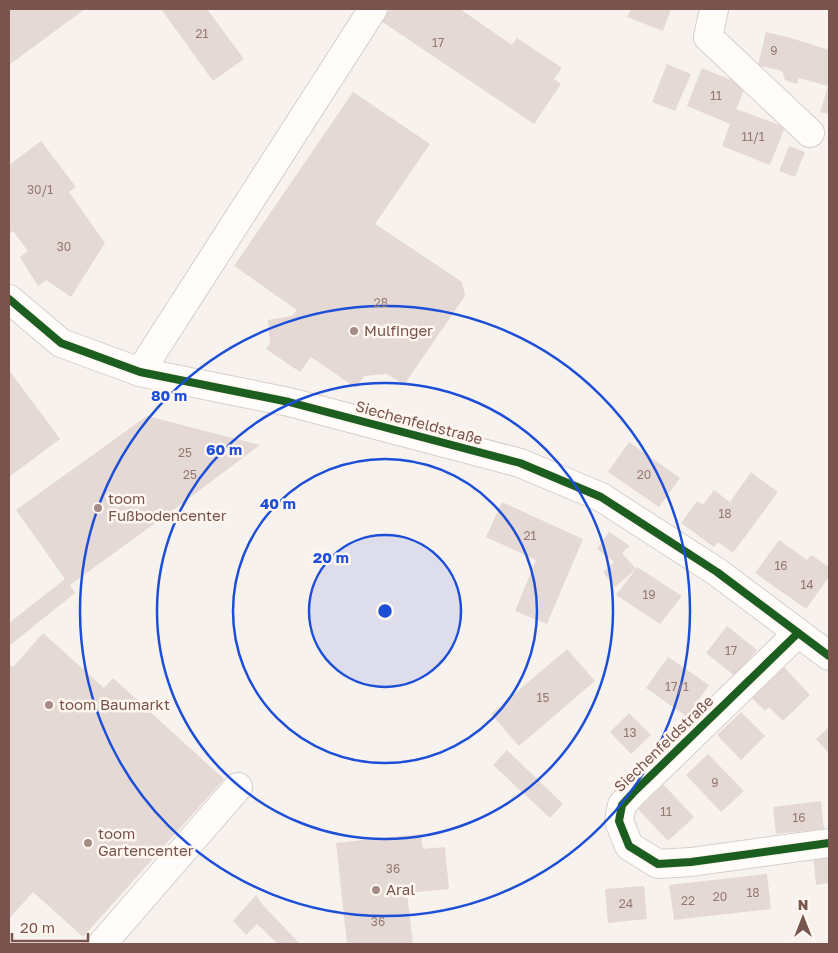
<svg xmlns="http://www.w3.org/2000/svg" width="838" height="953" viewBox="0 0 838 953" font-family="'Golos Text',sans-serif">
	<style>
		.building { fill: #e5d9d5 }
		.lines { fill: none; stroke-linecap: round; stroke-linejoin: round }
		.minor-casing { stroke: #d7ceca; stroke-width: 30 }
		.minor { stroke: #fefdfc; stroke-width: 28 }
		.cycleway-casing { stroke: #fff6f0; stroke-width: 11 }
		.cycleway { stroke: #1b5e20; stroke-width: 8 }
		.ring { fill: none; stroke: #1d4ed8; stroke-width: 2.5 }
		.poi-dot { fill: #a58b85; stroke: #fff6f0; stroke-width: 2 }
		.labels { text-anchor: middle; stroke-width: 5; stroke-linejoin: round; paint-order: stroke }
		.number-label { font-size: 12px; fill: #957870 }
		.poi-label { font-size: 15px; fill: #78544c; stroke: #fff6f0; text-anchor: start }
		.street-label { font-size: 15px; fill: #78544c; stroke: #fff6f0 }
		.centre { fill: #1d4ed8; stroke: #fff6f0; stroke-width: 2.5 }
		.ring-label { font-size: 15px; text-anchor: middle; font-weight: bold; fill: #1d4ed8; stroke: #fff6f0; stroke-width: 5; stroke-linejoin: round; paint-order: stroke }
	</style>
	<rect width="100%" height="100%" fill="#f8f2ee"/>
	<g class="building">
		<polygon points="9,9 85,9 9,65"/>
		<polygon points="161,9 207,9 244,59 213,81"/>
		<polygon points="390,9 460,9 512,45 517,38 562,68 554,79 561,84 534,124 381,21"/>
		<polygon points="631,9 671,9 663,31 627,17"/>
		<polygon points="766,32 791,38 829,50 829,114 820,112 828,86 799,78 797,84 785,80 782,71 758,65"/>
		<polygon points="667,64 691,74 675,111 652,102"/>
		<polygon points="702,68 746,86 736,109 785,127 770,165 722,146 730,124 687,106"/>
		<polygon points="353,92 430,144 375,224 462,282 465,296 404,385 387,374 364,376 356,388 311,357 300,372 266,349 270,344 268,320 292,316 297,310 234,266"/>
		<polygon points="41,141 76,187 69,192 105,243 71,297 46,280 38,286 20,257 28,251 13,231 9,234 9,165"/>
		<polygon points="789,146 805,152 795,177 779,171"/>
		<polygon points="9,370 60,439 9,477"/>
		<polygon points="147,416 260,445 180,505 70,585 75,593 9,646 9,623 65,579 16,510"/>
		<polygon points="629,442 680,478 659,507 608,472"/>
		<polygon points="751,472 778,492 733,553 718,542 714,547 681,523 697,501 703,505 714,490 730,502"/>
		<polygon points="502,502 583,539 547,624 515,611 536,560 486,537"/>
		<polygon points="609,532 630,546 622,553 636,569 637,567 682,596 660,624 616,595 636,569 615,587 603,572 614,562 597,549"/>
		<polygon points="779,540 807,560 811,555 829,567 829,577 806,609 755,573"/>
		<polygon points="727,626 757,650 735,676 706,653"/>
		<polygon points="43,633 104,688 113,678 224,779 83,937 33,892 9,919 9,664 13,667"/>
		<polygon points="567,649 595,681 519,746 491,714"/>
		<polygon points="668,657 709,685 687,717 646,688"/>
		<polygon points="784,667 810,695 783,721 769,707 765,711 752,698"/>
		<polygon points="741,712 765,736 741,760 717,735"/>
		<polygon points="629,713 651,735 631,754 610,732"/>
		<polygon points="829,727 829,753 816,739"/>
		<polygon points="507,750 563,804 550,818 493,765"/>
		<polygon points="708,754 744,791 721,812 686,775"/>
		<polygon points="663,784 694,817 668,841 637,808"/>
		<polygon points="821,801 824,829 776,834 773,807"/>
		<polygon points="421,834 423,849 445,847 449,889 407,893 413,944 347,944 336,843"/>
		<polygon points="829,852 829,883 816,885 813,854"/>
		<polygon points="767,874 771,909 674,920 669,885"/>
		<polygon points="644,886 647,919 608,923 605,889"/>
		<polygon points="256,895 263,905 300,944 278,944 257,924 246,935 233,921"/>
	</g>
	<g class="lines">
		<g class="minor-casing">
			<g id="minor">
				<polyline points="714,9 708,37 810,133"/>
				<polyline points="9,299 61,343 140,372 289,402 520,463 601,497 717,572 829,656"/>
				<polyline points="140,372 373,9"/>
				<polyline points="798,633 633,793 622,805 619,821 629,846 658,864 691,862 829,843"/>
				<polyline points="102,944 238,787"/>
			</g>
		</g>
		<use href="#minor" class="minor"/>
		<g class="cycleway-casing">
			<g id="cycleway">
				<polyline points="9,299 61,343 140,372 289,402 520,463 601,497 717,572 829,656"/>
				<polyline points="798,633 633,793 622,805 619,821 629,846 658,864 691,862 829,843"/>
			</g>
		</g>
		<use href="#cycleway" class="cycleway"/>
	</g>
	<circle cx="385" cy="611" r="76" fill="#1d4ed8" fill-opacity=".12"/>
	<g class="ring">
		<circle cx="385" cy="611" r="76"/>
		<circle cx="385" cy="611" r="152"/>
		<circle cx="385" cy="611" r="228"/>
		<circle cx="385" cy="611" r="305"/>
	</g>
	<g class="poi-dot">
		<circle cx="354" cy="331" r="5"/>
		<circle cx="98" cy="508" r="5"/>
		<circle cx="49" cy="705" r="5"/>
		<circle cx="88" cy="843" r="5"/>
		<circle cx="376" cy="890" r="5"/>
	</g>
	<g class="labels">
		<g class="number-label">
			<text x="202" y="38">21</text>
			<text x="438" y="47">17</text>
			<text x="774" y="55">9</text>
			<text x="716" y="100">11</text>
			<text x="753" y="141">11/1</text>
			<text x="40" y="194">30/1</text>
			<text x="64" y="251">30</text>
			<text x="381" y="307">28</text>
			<text x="185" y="457">25</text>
			<text x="190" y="479">25</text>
			<text x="644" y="479">20</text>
			<text x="725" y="518">18</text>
			<text x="530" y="540">21</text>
			<text x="781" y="570">16</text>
			<text x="807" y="589">14</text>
			<text x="649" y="599">19</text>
			<text x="731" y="655">17</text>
			<text x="677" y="691">17/1</text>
			<text x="543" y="702">15</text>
			<text x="630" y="737">13</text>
			<text x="715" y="787">9</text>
			<text x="666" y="816">11</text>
			<text x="799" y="822">16</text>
			<text x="393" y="873">36</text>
			<text x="753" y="897">18</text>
			<text x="720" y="901">20</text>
			<text x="688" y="905">22</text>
			<text x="626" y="908">24</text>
			<text x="378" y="926">36</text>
		</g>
		<g class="poi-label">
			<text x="364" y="336">Mulfinger</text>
			<text x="108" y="504">toom<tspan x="108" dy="17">Fußbodencenter</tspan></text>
			<text x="59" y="710">toom Baumarkt</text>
			<text x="98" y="839">toom<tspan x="98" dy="17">Gartencenter</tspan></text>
			<text x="386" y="895">Aral</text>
		</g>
		<g class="street-label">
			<text transform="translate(419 423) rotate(15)" y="5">Siechenfeldstraße</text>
			<text transform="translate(664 744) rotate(-44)" y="5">Siechenfeldstraße</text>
		</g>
	</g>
	<circle cx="385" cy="611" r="8" class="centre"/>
	<g class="ring-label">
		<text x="169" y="401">80 m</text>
		<text x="224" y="455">60 m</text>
		<text x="278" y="509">40 m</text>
		<text x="331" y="563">20 m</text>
	</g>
	<rect width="838" height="953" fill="none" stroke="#78544c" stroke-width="20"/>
	<g transform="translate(803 918)" stroke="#fff6f0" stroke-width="4" paint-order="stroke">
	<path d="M0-4L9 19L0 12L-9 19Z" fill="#78544c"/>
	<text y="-8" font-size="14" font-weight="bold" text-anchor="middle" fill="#78544c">N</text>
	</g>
	<path d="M12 933v8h76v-8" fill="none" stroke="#78544c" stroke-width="2.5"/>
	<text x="20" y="933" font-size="15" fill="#78544c" stroke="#fff6f0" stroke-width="4" paint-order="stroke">20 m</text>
</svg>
